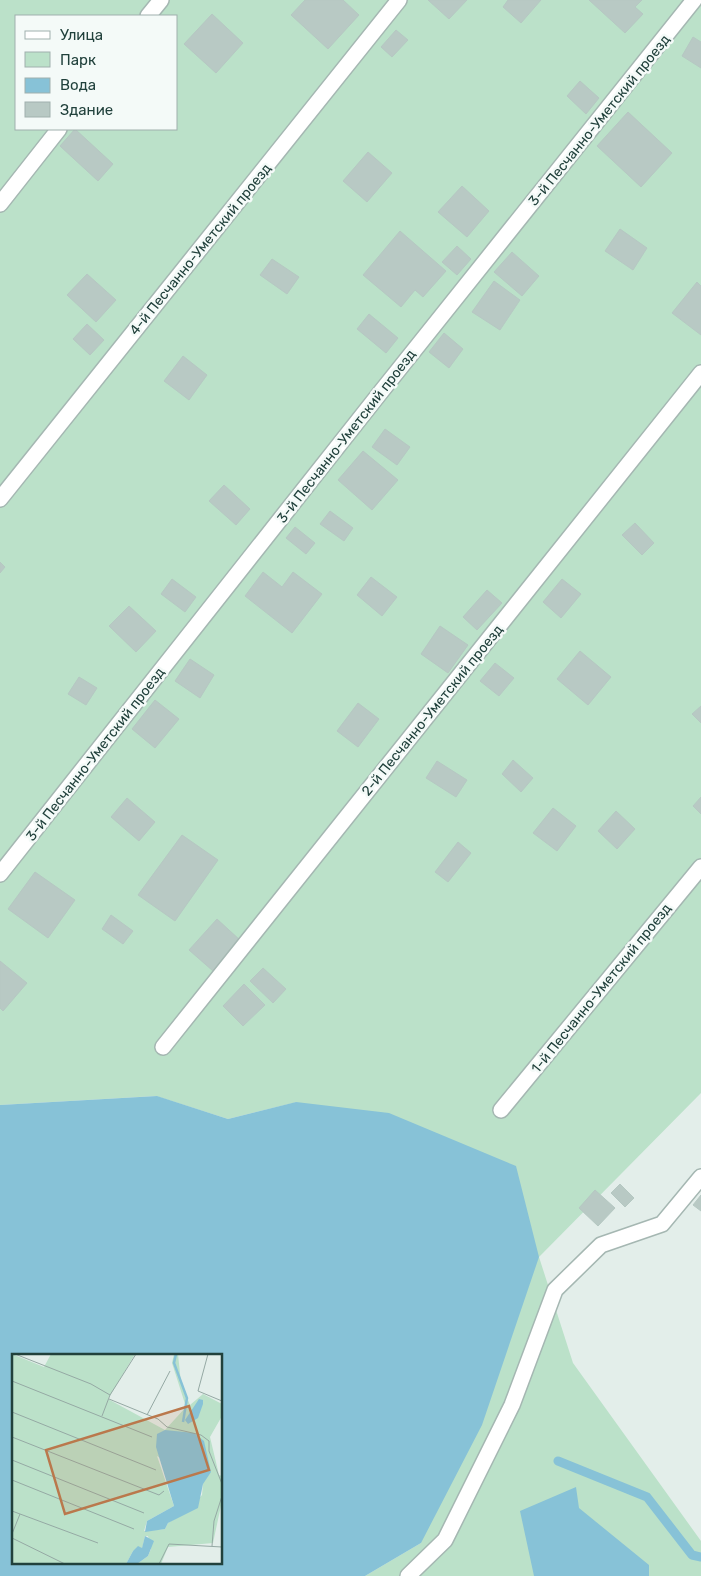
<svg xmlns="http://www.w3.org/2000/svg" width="701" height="1576" viewBox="0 0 701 1576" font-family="Rubik,sans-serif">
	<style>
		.green { fill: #bbe1c9; fill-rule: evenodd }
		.water { fill: #87c2d7; fill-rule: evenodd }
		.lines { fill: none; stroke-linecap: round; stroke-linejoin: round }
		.stream { stroke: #87c2d7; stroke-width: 9 }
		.building { fill: #b8c9c4; stroke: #b5c8c2 }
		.lane-casing { stroke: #a5b7b2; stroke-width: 18 }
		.street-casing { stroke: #a5b7b2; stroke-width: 18 }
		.lane { stroke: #fff; stroke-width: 15 }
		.street { stroke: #fff; stroke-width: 15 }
		.labels { text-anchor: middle; stroke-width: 5; stroke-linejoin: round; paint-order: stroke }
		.street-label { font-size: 14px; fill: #21413c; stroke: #f4faf8 }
		.inset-river { fill: none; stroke: #87c2d7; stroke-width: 2.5 }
		.inset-road { fill: none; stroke: #95a9a4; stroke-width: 1 }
		.view { fill: #ba784c; fill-opacity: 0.15; stroke: #ba784c; stroke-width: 2.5 }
		.inset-edge { fill: none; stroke: #21413c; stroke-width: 2.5 }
	</style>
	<rect width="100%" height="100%" fill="#e3eeea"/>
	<path class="green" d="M0,0H701V1093L539,1257L573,1363L701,1541V1576H365L421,1543L297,1102L228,1119L156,1096L0,1105ZM16,16H176V129H16Z"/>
	<g class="water">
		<path d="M157,1096L228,1119L296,1102L389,1113L516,1166L539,1257L482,1425L421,1543L365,1576H0V1105ZM14,1355H221V1562H14Z"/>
		<polygon points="576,1487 579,1508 649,1565 649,1576 534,1576 520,1511"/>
	</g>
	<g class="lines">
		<polyline class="stream" points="558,1461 647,1497 692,1555 701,1557"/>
	</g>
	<g class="building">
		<polygon points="305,0 343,0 359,15 328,49 291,15"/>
		<polygon points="428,0 467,0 449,19"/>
		<polygon points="508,0 541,0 521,23 503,7"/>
		<polygon points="589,0 642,0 635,7 643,14 625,33"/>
		<polygon points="212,14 243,43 216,73 184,44"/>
		<polygon points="396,30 408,40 392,57 381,47"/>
		<polygon points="693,37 701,42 701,68 682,56"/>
		<polygon points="580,81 599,98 586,114 567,96"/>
		<polygon points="628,112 672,153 641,187 597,146"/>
		<polygon points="75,129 113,164 98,181 60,146"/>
		<polygon points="368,152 392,173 367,202 343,181"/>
		<polygon points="462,186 489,211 467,237 438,212"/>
		<polygon points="620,229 647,248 633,270 605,251"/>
		<polygon points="400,231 446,271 423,297 415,290 401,307 363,275"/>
		<polygon points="457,246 471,259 457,275 442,262"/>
		<polygon points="512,252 539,276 522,296 494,272"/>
		<polygon points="272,259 299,277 287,294 260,275"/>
		<polygon points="87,274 116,300 96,322 67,295"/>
		<polygon points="494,281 520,300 500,330 472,312"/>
		<polygon points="697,282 701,286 701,335 672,313"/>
		<polygon points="369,314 398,338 386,353 357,329"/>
		<polygon points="87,324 104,340 90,355 73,339"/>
		<polygon points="444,333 463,349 449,368 429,352"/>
		<polygon points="183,356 207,375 189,400 164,381"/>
		<polygon points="385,429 410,447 397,465 372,447"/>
		<polygon points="363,451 398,480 372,510 338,480"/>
		<polygon points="224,485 250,509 236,525 209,501"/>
		<polygon points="330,511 353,528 344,541 320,524"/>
		<polygon points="635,523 654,543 642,555 622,535"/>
		<polygon points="295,527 315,543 306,554 286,538"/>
		<polygon points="0,562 5,567 0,573"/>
		<polygon points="263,572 282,587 293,572 322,594 292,633 245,596"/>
		<polygon points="371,577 397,597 382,616 357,595"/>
		<polygon points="172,579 196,597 185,612 161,594"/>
		<polygon points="562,579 581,594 561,618 543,602"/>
		<polygon points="487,590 502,603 477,630 463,617"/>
		<polygon points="129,606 156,631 136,652 109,626"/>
		<polygon points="440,626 468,645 448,673 421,654"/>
		<polygon points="580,651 611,677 588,705 557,679"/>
		<polygon points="190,659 214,675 200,698 175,681"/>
		<polygon points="495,663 514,678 499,696 480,681"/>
		<polygon points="79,677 97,688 86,705 68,694"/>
		<polygon points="155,700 179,719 155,748 132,729"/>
		<polygon points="358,703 379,719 358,747 337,731"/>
		<polygon points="701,706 701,723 692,714"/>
		<polygon points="513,760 533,778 521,792 502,774"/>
		<polygon points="437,761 467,780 456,797 426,778"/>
		<polygon points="701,797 701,814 693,806"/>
		<polygon points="127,798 155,822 139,841 111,817"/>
		<polygon points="553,808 576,826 557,851 533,833"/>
		<polygon points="616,811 635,829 617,849 598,831"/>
		<polygon points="182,835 218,860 175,921 138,895"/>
		<polygon points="458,842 471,853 448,882 435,872"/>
		<polygon points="35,872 75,900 48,938 8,909"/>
		<polygon points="111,915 133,931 123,944 102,929"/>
		<polygon points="217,919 241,941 213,971 189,950"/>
		<polygon points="0,961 27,983 3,1011 0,1008"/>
		<polygon points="263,968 286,989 273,1003 250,981"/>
		<polygon points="244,984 265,1005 243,1026 223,1006"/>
		<polygon points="620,1184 634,1198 625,1207 611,1193"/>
		<polygon points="595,1190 615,1208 598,1226 579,1208"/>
		<polygon points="701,1195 701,1211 693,1205"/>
	</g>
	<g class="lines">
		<g class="lane-casing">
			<g id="lane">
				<polyline points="148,16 161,0"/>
				<polyline points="0,204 59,129"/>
				<polyline points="0,499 399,0"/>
				<polyline points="0,874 380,393 694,0"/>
				<polyline points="163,1047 701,373"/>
				<polyline points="501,1110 701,867"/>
			</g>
		</g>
		<g class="street-casing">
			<polyline id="street" points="408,1576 445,1540 512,1405 555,1290 601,1245 662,1224 701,1177"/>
		</g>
		<use href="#lane" class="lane"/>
		<use href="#street" class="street"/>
	</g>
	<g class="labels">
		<g class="street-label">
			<text transform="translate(599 120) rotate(-51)" y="5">3-й Песчанно-Уметский проезд</text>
			<text transform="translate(200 249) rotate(-51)" y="5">4-й Песчанно-Уметский проезд</text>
			<text transform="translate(346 436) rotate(-52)" y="5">3-й Песчанно-Уметский проезд</text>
			<text transform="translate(432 710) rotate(-51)" y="5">2-й Песчанно-Уметский проезд</text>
			<text transform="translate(95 754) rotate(-52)" y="5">3-й Песчанно-Уметский проезд</text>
			<text transform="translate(601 988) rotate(-51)" y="5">1-й Песчанно-Уметский проезд</text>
		</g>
	</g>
	<g transform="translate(12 1354)">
		<rect width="210" height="210" fill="#e3eeea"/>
		<path d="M0,0L32,13L39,0H123L96,45L153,76L174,53L160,9L162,0H166L169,29L178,51L191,40L210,50V62L198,83L207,121L210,122V147L201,189L156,193L149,210H125L136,202L139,195L136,182H133L130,195L121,197L114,210H0ZM145,102L191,130L190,141L175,157L156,169L153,175L132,177L135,167L162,152Z" fill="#bbe1c9" fill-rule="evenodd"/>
		<path d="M187,45L191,46V50L186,64L176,70L173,66ZM153,76L182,79L192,87L199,118L191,130L186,154L156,169L153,175L133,178L135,167L162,152L144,93L145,80ZM133,182L142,187L136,202L125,210H114L121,197L126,192L130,194Z" fill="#87c2d7"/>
		<path class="inset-river" d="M164,0L162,9L175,44L171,68"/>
		<path class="inset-road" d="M3,0L79,30L98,41M0,27L140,83M186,37L196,0M186,37L210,47M97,45L146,65L155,73L189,81L197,87V97L210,130M0,58L144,116M135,61L158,17M90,62L98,41L124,0M0,83L147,141L152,137M0,106L132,159M0,126L122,175M0,157L86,189M0,180L8,160M0,184L53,210M200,192L202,167L210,142M147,210L157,190L210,193"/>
		<path class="view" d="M177,52L197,116L53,160L34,96Z"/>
		<rect width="210" height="210" class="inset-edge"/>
	</g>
	<rect x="15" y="15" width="162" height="115" fill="#f4faf8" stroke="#a0b0ad"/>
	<rect x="25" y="31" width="25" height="8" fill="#ffffff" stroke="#a0b0ad"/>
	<text x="60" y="40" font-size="15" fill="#21413c">Улица</text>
	<rect x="25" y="52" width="25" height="15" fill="#bbe1c9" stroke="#a0b0ad"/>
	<text x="60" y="65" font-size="15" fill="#21413c">Парк</text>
	<rect x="25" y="78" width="25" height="15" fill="#87c2d7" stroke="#a0b0ad"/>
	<text x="60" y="90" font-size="15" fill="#21413c">Вода</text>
	<rect x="25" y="102" width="25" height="15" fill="#b8c9c4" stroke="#a0b0ad"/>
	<text x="60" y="115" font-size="15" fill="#21413c">Здание</text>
</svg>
